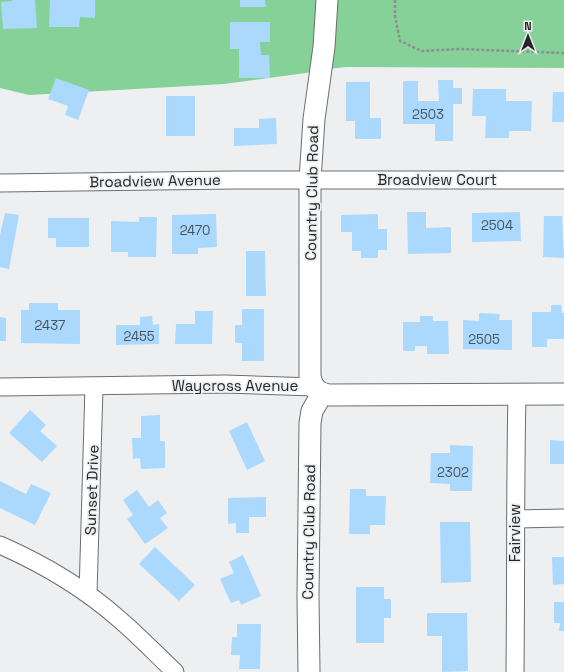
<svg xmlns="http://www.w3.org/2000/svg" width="564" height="672" viewBox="0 0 564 672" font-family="'Space Grotesk',sans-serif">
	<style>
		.green { fill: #85d197 }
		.building { fill: #abd9fe }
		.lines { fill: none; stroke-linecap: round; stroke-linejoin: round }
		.minor-casing { stroke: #6b6d6f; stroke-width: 19 }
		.tertiary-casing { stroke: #6b6d6f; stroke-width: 23 }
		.path { stroke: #8d8f90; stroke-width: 2.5; stroke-dasharray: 3 2; stroke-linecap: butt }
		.minor { stroke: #fff; stroke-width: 17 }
		.tertiary { stroke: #fff; stroke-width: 21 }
		.labels { text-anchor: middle; stroke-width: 3.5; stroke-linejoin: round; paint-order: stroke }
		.number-label { font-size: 13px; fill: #46525c }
		.street-label { font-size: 15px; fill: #242526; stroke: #edeff1 }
	</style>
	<rect width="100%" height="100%" fill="#edeff1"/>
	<g class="green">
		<polygon points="0,0 319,0 313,72 224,84 29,95 0,88"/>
		<polygon points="335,0 564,0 564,68 346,67 328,69"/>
	</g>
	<g class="building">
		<polygon points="12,0 35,0 37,28 3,29 1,2 12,1"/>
		<polygon points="50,0 95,0 95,18 80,17 79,27 49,27"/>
		<polygon points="240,0 265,0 266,7 240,7"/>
		<polygon points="230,22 270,22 270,42 260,42 261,55 269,55 270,78 239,78 239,49 230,49"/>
		<polygon points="56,78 89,90 78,120 65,115 68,106 48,99"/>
		<polygon points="438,80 453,80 453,88 462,88 462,104 453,104 453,141 435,141 435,124 403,124 403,81 418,81 418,101 439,101"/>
		<polygon points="346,82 370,82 370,118 381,118 381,139 355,139 355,121 346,121"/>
		<polygon points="473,89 506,89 506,101 532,101 531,131 509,131 509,138 485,138 486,116 472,116"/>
		<polygon points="553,92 564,92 564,122 552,122"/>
		<rect x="166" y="96" width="29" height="40"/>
		<polygon points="276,118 277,144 234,146 234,128 259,128 259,119"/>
		<polygon points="407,212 426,212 426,228 451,227 451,253 408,254"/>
		<polygon points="520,212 521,241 472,242 472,213"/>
		<polygon points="5,213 19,215 9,269 0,267 0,235"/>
		<polygon points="216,214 217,247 198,248 198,254 172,254 172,215"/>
		<polygon points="378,214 378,229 387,229 387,250 378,250 378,258 361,258 361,251 352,251 352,232 341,232 341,215"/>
		<polygon points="544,216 562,216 564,258 543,257"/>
		<polygon points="139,217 157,217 156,257 128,257 128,252 111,252 111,221 139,222"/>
		<polygon points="48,218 89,218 89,247 56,247 56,238 48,238"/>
		<polygon points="246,251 265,251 266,296 246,296"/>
		<polygon points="29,303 58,303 58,310 80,310 80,344 21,343 21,310 29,310"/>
		<polygon points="551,305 561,305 562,313 564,313 564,339 547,339 547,347 532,347 532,312 551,312"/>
		<polygon points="242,309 264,309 264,361 242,361 242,343 235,343 235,325 242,325"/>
		<polygon points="195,311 213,311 212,344 175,344 176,324 195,324"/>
		<polygon points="479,313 500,314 499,320 512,320 512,350 463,349 463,320 479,321"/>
		<polygon points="152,316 153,325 159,324 159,344 116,345 116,325 140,325 140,317"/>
		<polygon points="420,316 433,316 433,321 448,321 449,354 427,354 427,346 415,346 415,351 403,351 403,322 420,322"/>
		<polygon points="0,317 6,318 6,341 0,341"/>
		<polygon points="30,410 46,425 40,431 57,446 42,462 9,433"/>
		<polygon points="160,415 160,441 165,441 165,468 141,469 140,458 133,459 132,438 141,438 141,416"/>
		<polygon points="247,422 265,461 247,470 229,431"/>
		<polygon points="550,440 564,441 564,464 550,464"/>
		<polygon points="450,445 473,446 472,491 450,491 450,484 430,483 431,453 450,453"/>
		<polygon points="0,481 26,494 31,484 51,493 35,525 0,508"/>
		<polygon points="350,489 366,489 366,496 386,496 385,525 370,525 370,534 349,534"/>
		<polygon points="137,490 149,507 158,500 167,513 160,518 168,528 145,544 127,519 133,515 123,500"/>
		<polygon points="266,497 266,517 249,517 249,533 236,533 236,523 228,524 228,498"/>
		<polygon points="440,522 470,522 471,582 441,583"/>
		<polygon points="155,547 195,585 179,601 139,564"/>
		<polygon points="243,555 261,596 241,605 239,600 231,603 220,579 234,573 229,562"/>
		<polygon points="552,557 564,557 564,584 553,585"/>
		<polygon points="356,587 384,587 384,599 391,599 391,618 384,618 384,643 356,643"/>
		<polygon points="554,602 564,602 564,631 559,631 560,623 554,623"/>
		<polygon points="427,613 467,613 468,671 442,672 442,636 427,636"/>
		<polygon points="237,624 261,624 260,669 239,669 240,655 231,655 232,637 237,637"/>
	</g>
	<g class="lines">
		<g class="minor-casing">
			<g id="minor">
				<polyline points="0,183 234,180 564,180"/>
				<polyline points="0,387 225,384 314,387"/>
				<polyline points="516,519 564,518"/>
				<path d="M0,545C43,564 84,588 119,619C139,636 156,654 175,672"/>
				<polyline points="88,594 94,387"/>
				<path d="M515,672C516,579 515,487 517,394"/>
			</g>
		</g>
		<g class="tertiary-casing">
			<g id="tertiary">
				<path d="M327,0L324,47L314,119L310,180V376C312,387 317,393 329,395L564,394"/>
				<polyline points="309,672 308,597 310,423 312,411 322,394"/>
			</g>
		</g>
		<polyline class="path" points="395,0 395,16 400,41 422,51 459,49 564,53"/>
		<use href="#minor" class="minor"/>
		<use href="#tertiary" class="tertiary"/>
	</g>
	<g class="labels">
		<g class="number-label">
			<text x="428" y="119">2503</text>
			<text x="497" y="230">2504</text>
			<text x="195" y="235">2470</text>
			<text x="50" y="330">2437</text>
			<text x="139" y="341">2455</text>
			<text x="484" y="344">2505</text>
			<text x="453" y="477">2302</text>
		</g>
		<g class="street-label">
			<text x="437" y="185">Broadview Court</text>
			<text transform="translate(155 181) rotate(-1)" y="5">Broadview Avenue</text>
			<text transform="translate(312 193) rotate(-89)" y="5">Country Club Road</text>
			<text x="235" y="391">Waycross Avenue</text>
			<text transform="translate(92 490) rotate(-88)" y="5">Sunset Drive</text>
			<text transform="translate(309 532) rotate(-89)" y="5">Country Club Road</text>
			<text transform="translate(515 533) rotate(-90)" y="5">Fairview</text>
		</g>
	</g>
	<g transform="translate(528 36)" stroke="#edeff1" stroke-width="3" paint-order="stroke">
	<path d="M0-3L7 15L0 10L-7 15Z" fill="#242526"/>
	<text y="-6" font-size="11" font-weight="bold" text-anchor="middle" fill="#242526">N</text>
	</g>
</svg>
